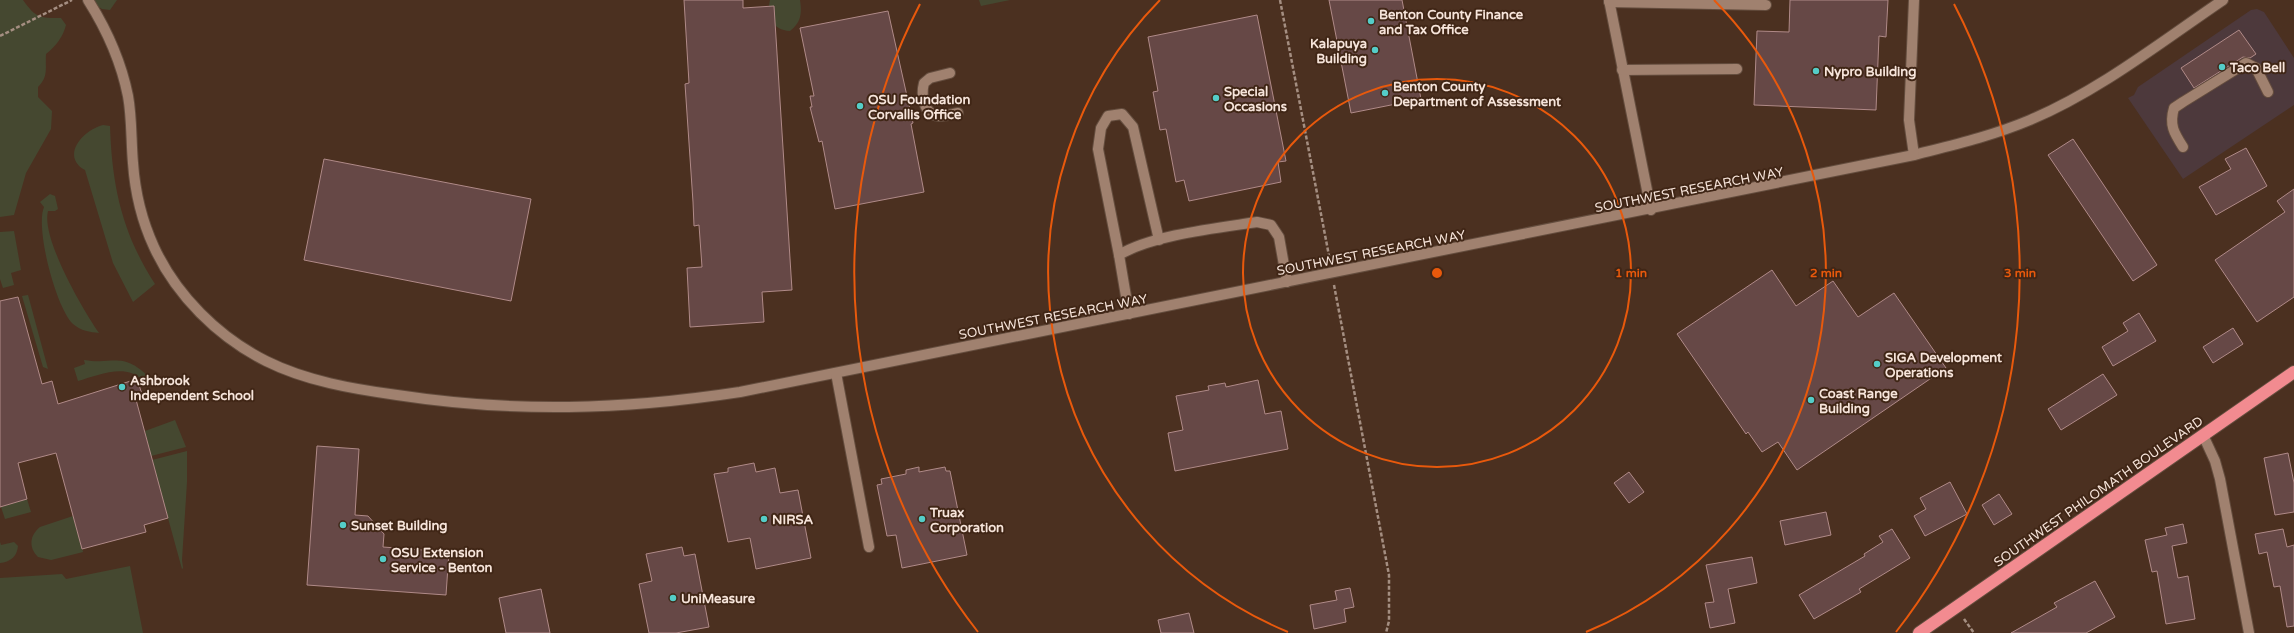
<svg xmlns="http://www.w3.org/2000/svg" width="2294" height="633" viewBox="0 0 2294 633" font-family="'Varela Round',sans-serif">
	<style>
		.commercial { fill: #4d393c }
		.green { fill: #454830 }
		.building { fill: #664846; stroke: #b08a88 }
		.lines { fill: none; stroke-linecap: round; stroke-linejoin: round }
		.minor-casing { stroke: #644d3e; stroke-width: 12 }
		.highway-casing { stroke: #644d3e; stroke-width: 14 }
		.path { stroke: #a48e81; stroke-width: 2.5; stroke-dasharray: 4 2; stroke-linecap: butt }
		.minor { stroke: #a0816f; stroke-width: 10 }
		.highway { stroke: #f28b90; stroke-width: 12 }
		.ring { fill: none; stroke: #e8590c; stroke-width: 2 }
		.poi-dot { fill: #54cdc8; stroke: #402616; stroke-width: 1.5 }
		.labels { text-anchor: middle; stroke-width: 4; stroke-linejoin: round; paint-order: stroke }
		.poi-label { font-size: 13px; font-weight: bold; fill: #f7e5db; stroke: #402616; text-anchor: start }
		.street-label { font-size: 13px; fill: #f7e5db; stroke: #402616 }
		.centre { fill: #e8590c; stroke: #402616; stroke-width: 2 }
		.ring-label { font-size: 12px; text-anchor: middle; font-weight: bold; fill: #e8590c; stroke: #402616; stroke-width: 4; stroke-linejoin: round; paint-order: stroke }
	</style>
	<rect width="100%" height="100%" fill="#4b3020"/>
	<polygon class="commercial" points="2257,9 2264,12 2294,58 2294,105 2183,179 2128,98 2134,95 2138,87 2251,10"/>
	<g class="green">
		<path d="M0,0H23C36,18 39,18 61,18L66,25C63,37 56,46 46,54C45,68 49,76 38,87V97L52,111L51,129L26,173L14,215L0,217Z"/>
		<polygon points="88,0 117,0 110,10 102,9"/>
		<path d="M770,0H800C802,14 801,22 790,31C772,30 766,16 770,0Z"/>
		<polygon points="979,0 1010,0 981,6"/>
		<path d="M103,125L110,126C112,186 122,233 155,284L133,302L113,263L85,170C60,156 83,130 103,125Z"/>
		<path d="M50,194L55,196L58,209L55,211H48C41,238 83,310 99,333C90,332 81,331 73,324C56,308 35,228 44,207L40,202Z"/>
		<polygon points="14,231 21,270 11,273 14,285 3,288 0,279 0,232"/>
		<polygon points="28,295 48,369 43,367 22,296"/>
		<path d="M84,360C114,365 122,351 149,377L141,379C125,363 96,376 78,381L74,368L85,364Z"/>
		<polygon points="175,420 186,447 151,456 145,431"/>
		<polygon points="187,451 187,482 182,560 183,568 182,569 152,460"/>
		<polygon points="27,499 31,512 5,519 1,507"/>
		<path d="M73,516L83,552L51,560L38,557C28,547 30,535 40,527Z"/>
		<path d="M0,542L1,545L14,542L18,546C17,557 10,562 0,563Z"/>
		<polygon points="130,566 143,633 0,633 0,578 62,574 66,579"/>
	</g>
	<g class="building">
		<polygon points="684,0 743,0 743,8 774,6 792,290 762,292 764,322 690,327 687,268 702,267 699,225 694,226 693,202 685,84 689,83"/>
		<polygon points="1329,0 1402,0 1421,99 1351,113"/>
		<polygon points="1790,0 1888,0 1886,37 1879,36 1876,110 1754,105 1757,31 1789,32"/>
		<polygon points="888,11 913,123 911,124 924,192 835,209 822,141 819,142 810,107 812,107 810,96 814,96 800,28"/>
		<polygon points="1257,15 1286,161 1278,162 1281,182 1189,201 1184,180 1176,182 1166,129 1160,130 1153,92 1158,91 1148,37"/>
		<polygon points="2239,30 2256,54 2250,58 2243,57 2194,88 2181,68"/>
		<polygon points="2073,139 2157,265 2133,281 2048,155"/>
		<polygon points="2246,148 2267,186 2216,215 2199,187 2231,169 2225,159"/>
		<polygon points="324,159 531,199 511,301 304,260"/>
		<polygon points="2294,189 2294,297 2257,322 2215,260 2285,212 2277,201"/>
		<polygon points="1772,270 1796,306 1833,281 1858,317 1894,293 1946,368 1797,470 1778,442 1762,452 1748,432 1746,434 1677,334"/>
		<polygon points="18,297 42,384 52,381 58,404 137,379 142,394 135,396 168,518 144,525 146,532 82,549 56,453 18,463 27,499 0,507 0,301"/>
		<polygon points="2139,313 2156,341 2113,366 2102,347 2128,331 2123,323"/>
		<polygon points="2233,328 2243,344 2213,363 2203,347"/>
		<polygon points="2103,374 2117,395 2061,430 2048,409"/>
		<polygon points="1258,380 1265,414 1281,411 1288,449 1175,471 1168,433 1183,430 1176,396 1209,390 1208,386 1225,383 1226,387"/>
		<polygon points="317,446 359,449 355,515 368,516 384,534 383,547 449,552 446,595 307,585"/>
		<polygon points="2288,453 2294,483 2294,512 2275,515 2264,458"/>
		<polygon points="754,463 756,472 775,468 780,493 798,490 811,558 756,569 750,538 728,542 714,474 728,472 728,468"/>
		<polygon points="919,467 919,472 945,467 946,471 950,471 967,555 902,568 896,535 887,536 877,485 882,484 881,479 906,474 906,470"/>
		<polygon points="1629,472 1644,492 1629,503 1614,483"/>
		<polygon points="1950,482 1967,514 1925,536 1914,516 1926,509 1920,498"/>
		<polygon points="1999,494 2012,514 1994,525 1982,505"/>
		<polygon points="1826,512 1831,535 1785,545 1780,521"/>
		<polygon points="2183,524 2187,543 2172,546 2178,578 2188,576 2195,619 2166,624 2157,571 2152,572 2145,540 2167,535 2165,528"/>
		<polygon points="1892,529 1910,558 1859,589 1861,592 1814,619 1799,595 1865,556 1864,554 1883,542 1879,536"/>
		<polygon points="2283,529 2287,547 2294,545 2294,626 2287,627 2280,586 2274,587 2267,552 2259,554 2255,534"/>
		<polygon points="682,547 684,556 695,554 709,627 676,633 649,633 639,584 652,581 646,554"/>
		<polygon points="1752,557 1757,583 1728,589 1735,623 1710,628 1705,603 1714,602 1706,565"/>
		<polygon points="2095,581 2115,617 2086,633 2011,633 2057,607 2054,603"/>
		<polygon points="1350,588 1354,607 1344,609 1346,622 1314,629 1310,605 1337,600 1335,591"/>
		<polygon points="541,589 550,633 506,633 499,598"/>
		<polygon points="1189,613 1194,633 1161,633 1158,620"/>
	</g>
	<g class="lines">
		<g class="minor-casing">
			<g id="minor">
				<path d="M88,0C107,30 121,61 128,96C132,118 131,141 133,163C135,192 142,221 154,247C176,295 218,337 266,361C306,381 353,389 397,395C515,413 622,410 740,392L1914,155C1953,145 1992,136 2030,120C2099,91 2161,42 2223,0"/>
				<polyline points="1609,0 1651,210"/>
				<polyline points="1609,2 1766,5"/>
				<polyline points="1622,70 1737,69"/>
				<path d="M950,73L930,78L924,83C921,94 923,115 939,116C945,116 952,114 958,113"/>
				<path d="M2183,147C2174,133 2169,125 2174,108L2183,102L2246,63L2256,68L2268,92"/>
				<polyline points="1914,155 1909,120 1914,0"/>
				<polyline points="1119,255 1098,149 1101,128 1108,116 1122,114 1133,127 1159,240"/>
				<path d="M1129,314L1119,255C1152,235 1218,228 1257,222L1271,225L1279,237L1287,282"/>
				<polyline points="836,373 869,547"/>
				<polyline points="2203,435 2215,461 2220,479 2249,633"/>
			</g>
		</g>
		<g class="highway-casing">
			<polyline id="highway" points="1919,633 2294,372"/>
		</g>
		<g class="path">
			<polyline points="1280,0 1330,261"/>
			<polyline points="0,36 72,0"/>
			<polyline points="1334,285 1389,575 1389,621 1386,633"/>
			<polyline points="1964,619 1974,633"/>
		</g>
		<use href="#minor" class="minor"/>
		<use href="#highway" class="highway"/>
	</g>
	<g class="ring">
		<circle cx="1437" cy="273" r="194"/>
		<path d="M1288 632A389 389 0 0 1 1160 0M1714 0A389 389 0 0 1 1586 632"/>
		<path d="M978 632A583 583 0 0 1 920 4M1954 4A583 583 0 0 1 1896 632"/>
	</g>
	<g class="poi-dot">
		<circle cx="1371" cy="21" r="4"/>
		<circle cx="1375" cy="50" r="4"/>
		<circle cx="2222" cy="67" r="4"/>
		<circle cx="1816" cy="71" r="4"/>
		<circle cx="1385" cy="93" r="4"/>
		<circle cx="1216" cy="98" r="4"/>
		<circle cx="860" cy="106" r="4"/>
		<circle cx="1877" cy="364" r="4"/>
		<circle cx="122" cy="387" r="4"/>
		<circle cx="1811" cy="400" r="4"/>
		<circle cx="764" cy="519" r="4"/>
		<circle cx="922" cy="519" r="4"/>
		<circle cx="343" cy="525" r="4"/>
		<circle cx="383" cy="559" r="4"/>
		<circle cx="673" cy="598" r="4"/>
	</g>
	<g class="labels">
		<g class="poi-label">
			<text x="1379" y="19">Benton County Finance<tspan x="1379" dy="15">and Tax Office</tspan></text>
			<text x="1367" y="48" text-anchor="end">Kalapuya<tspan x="1367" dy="15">Building</tspan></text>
			<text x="2230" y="72">Taco Bell</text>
			<text x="1824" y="76">Nypro Building</text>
			<text x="1393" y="91">Benton County<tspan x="1393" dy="15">Department of Assessment</tspan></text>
			<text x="1224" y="96">Special<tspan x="1224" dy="15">Occasions</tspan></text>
			<text x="868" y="104">OSU Foundation<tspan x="868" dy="15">Corvallis Office</tspan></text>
			<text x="1885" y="362">SIGA Development<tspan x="1885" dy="15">Operations</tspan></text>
			<text x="130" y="385">Ashbrook<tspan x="130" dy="15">Independent School</tspan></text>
			<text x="1819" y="398">Coast Range<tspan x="1819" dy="15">Building</tspan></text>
			<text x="930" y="517">Truax<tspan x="930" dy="15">Corporation</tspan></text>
			<text x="772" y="524">NIRSA</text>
			<text x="351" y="530">Sunset Building</text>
			<text x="391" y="557">OSU Extension<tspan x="391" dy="15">Service - Benton</tspan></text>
			<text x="681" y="603">UniMeasure</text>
		</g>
		<g class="street-label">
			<text transform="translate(1689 189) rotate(-11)" y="5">SOUTHWEST RESEARCH WAY</text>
			<text transform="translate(1371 252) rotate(-11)" y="5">SOUTHWEST RESEARCH WAY</text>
			<text transform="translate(1053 316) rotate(-11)" y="5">SOUTHWEST RESEARCH WAY</text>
			<text transform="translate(2098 491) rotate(-35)" y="5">SOUTHWEST PHILOMATH BOULEVARD</text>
		</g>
	</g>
	<circle cx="1437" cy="273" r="6" class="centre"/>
	<g class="ring-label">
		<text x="1631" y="277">1 min</text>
		<text x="1826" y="277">2 min</text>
		<text x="2020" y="277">3 min</text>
	</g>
</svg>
